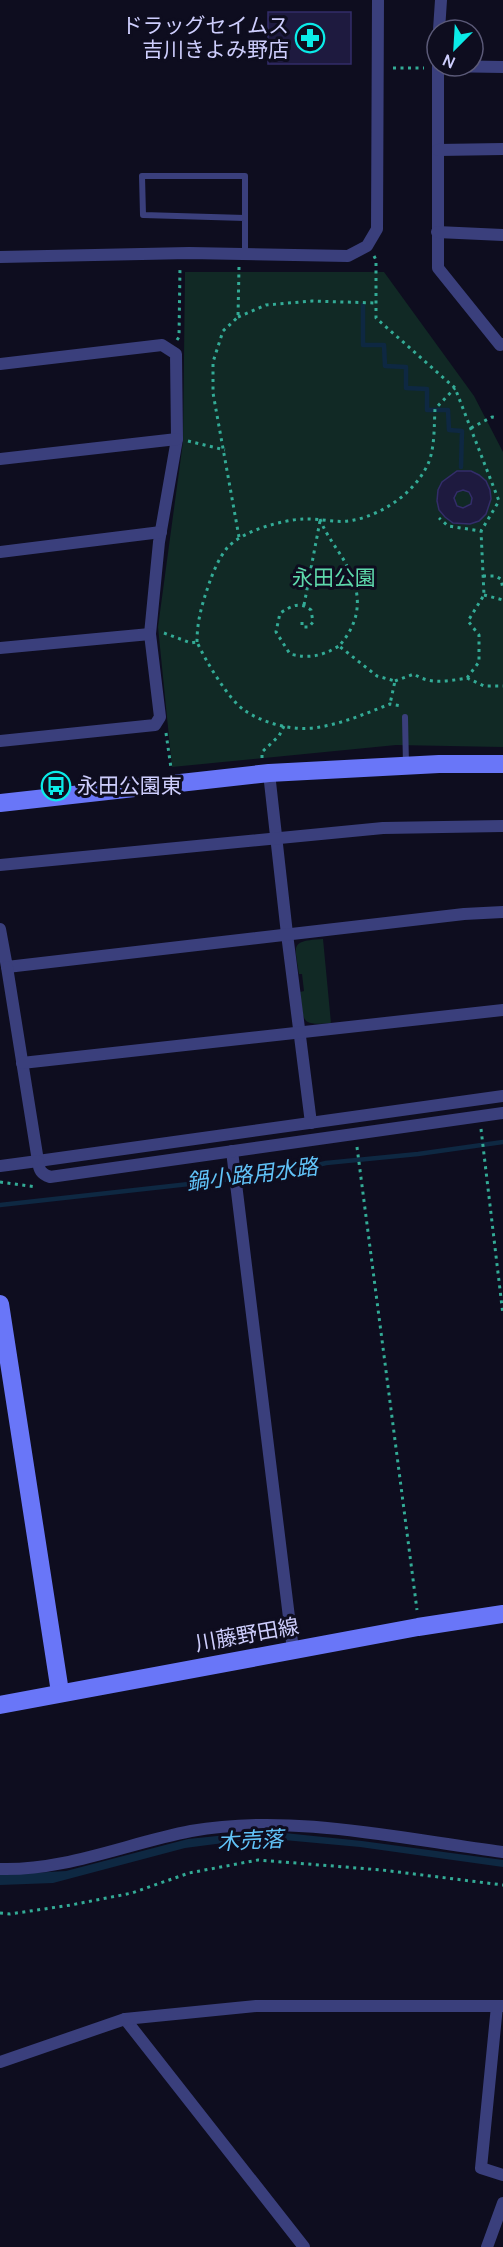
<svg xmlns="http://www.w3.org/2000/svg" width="503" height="2247" viewBox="0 0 503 2247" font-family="Manrope,'Noto Sans JP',sans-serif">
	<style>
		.green { fill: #112925 }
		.water { fill: #0e2842 }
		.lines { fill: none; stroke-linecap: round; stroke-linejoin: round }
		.stream { stroke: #0e2842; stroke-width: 4.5 }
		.building { fill: #1e1a3f; stroke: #332d6a; stroke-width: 1.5; fill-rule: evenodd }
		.path { stroke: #33ab96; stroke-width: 3; stroke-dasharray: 3 4.5; stroke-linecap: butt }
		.lane { stroke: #3a3f7c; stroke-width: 6 }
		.street { stroke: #3a3f7c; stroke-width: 12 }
		.secondary { stroke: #6976f8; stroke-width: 18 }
		.labels { text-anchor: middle; stroke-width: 6; stroke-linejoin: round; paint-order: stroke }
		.poi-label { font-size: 21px; fill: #cecefd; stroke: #0e0d1f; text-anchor: end }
		.park-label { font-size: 21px; fill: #5ed9ac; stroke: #0e0d1f }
		.street-label { font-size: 21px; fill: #cecefd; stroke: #0e0d1f }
		.water-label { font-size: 22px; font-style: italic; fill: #61c3f8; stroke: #0e0d1f }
	</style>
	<rect width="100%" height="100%" fill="#0e0d1f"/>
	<g class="green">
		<polygon points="185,272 384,272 474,396 503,452 503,747 396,745 172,767 158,627 183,442"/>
		<path d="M323,939L331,1023C299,1026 304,1021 300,992L304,991L302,974H299C295,945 289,941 323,939Z"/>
	</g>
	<polygon class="water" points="265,1831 362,1841 503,1860 503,1867 360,1847 262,1838 185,1848 53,1883 0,1885 0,1875 66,1871 188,1839"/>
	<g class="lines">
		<g class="stream">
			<polyline points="363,305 363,345 384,345 385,366 406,367 406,388 427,389 427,410 448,410 449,430 462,431 461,467"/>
			<polyline points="0,1205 207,1182 292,1171 326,1163 418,1154 503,1142"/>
		</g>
	</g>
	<g class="building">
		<rect x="268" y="12" width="83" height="52"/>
		<path d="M457,471H471L479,475L486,481L490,490L491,499L486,514L479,521L470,524L453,523L445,517L439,510L437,501L438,490L442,482ZM463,490L469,492L472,498L471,504L463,508L457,506L454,498L457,492Z"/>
	</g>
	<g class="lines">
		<g class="path">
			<polyline points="393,68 424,68"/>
			<polyline points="374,256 376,260 376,318 455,388 499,501 481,531"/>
			<polyline points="239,267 238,317 223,331 213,362 213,393 239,537"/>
			<polyline points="238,317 266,305 312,301 376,303"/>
			<polyline points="177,340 179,337 180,267"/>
			<polyline points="471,428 492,417 498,418"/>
			<polyline points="188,441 225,450"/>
			<path d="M320,519C327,538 340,551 348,568C363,597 360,622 339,646L377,676L395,681L390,704"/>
			<polyline points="483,576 495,576 501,579 503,589"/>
			<polyline points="484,595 503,600"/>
			<polyline points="304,605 320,521"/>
			<path d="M302,622V627H309L313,622L311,610C299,601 292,606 280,613L276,632L290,654C309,659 322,656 339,646"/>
			<path d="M164,633L191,643L197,642C205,660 229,700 244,710C264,724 296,732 320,727C344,723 367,713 390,704L402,706"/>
			<path d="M197,642C197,621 202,604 209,584C213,572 219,558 227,548C242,531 282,520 303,519C319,518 338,524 354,520C384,514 415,492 428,464C435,448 434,426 435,409L455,388"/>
			<polyline points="467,678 484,686 503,686"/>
			<path d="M395,681L414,674C430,685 448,681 467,678L479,662V635L468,621L484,595L481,531L448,526L439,518"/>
			<polyline points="166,733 171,768"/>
			<polyline points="262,758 262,752 279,736 284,726"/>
			<polyline points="481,1129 503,1315"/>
			<polyline points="357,1147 417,1610"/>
			<polyline points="0,1182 37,1187"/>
			<polyline points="0,1913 10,1914 71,1905 132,1893 189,1873 258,1860 382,1870 503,1885"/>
		</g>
		<g class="lane">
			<path d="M245,218L143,215L142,176H245C245,202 245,228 245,254"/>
			<polyline points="405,717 406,765"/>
		</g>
		<g class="street">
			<polyline points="439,30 441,0"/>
			<polyline points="438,66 438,268 500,345 503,344"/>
			<polyline points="438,66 503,67"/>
			<polyline points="438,150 503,149"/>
			<polyline points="437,232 503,235"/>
			<polyline points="0,257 189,253 348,256 367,246 377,229 378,0"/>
			<polyline points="0,364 162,345 176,354 177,439 159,542 150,634 160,717 155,725 0,741"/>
			<polyline points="0,459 177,439"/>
			<polyline points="0,552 161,532"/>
			<polyline points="0,648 150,634"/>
			<polyline points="269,773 287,934 311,1123"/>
			<polyline points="0,865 383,828 503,826"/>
			<polyline points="0,929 7,967 464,914 503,912"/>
			<polyline points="7,967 38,1161 503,1096"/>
			<polyline points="22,1063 503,1010"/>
			<polyline points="232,1151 293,1650"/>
			<path d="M0,1166L38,1161C39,1170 41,1174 50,1177L503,1113"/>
			<path d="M0,1869C65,1871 128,1843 191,1831C293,1813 402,1839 503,1852"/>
			<polyline points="497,2006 481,2168 503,2175"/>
			<polyline points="125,2019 304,2247"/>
			<polyline points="0,2062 125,2019 256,2006 503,2006"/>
			<polyline points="487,2247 503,2203"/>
		</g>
		<g class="secondary">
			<polyline points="0,803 269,773 439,764 503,764"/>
			<polyline points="0,1304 60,1692"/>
			<polyline points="0,1705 418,1627 503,1614"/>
		</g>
	</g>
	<defs>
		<g id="pharmacy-ring" transform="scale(1.5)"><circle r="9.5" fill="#0e0d1f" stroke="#0bebe8" stroke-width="1.5"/><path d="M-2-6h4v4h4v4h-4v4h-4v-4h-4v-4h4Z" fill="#0bebe8"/></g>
		<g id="bus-ring" transform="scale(1.5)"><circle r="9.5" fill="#0e0d1f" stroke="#0bebe8" stroke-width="1.5"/><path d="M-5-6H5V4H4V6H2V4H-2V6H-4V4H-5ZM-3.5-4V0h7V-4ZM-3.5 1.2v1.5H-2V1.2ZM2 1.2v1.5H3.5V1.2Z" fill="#0bebe8"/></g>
	</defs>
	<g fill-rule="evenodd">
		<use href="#pharmacy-ring" x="310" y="38"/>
		<use href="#bus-ring" x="56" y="786"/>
	</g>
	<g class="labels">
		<g class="poi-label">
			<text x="289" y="33">ドラッグセイムス<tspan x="289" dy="24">吉川きよみ野店</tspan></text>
			<text x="77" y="793" text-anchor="start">永田公園東</text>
		</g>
		<g class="park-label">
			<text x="334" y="585">永田公園</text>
		</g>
		<g class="street-label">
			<text transform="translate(247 1635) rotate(-10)" y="7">川藤野田線</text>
		</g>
		<g class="water-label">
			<text transform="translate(252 1174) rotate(-7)" y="8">鍋小路用水路</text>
			<text transform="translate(250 1840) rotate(-3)" y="8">木売落</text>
		</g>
	</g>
	<g transform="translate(455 48) rotate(204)"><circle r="28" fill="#0e0d1f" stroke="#5b5a78" stroke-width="1.5"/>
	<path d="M0-4.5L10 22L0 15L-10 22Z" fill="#0bebe8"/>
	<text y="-9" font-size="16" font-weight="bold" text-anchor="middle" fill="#cecefd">N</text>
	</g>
</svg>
